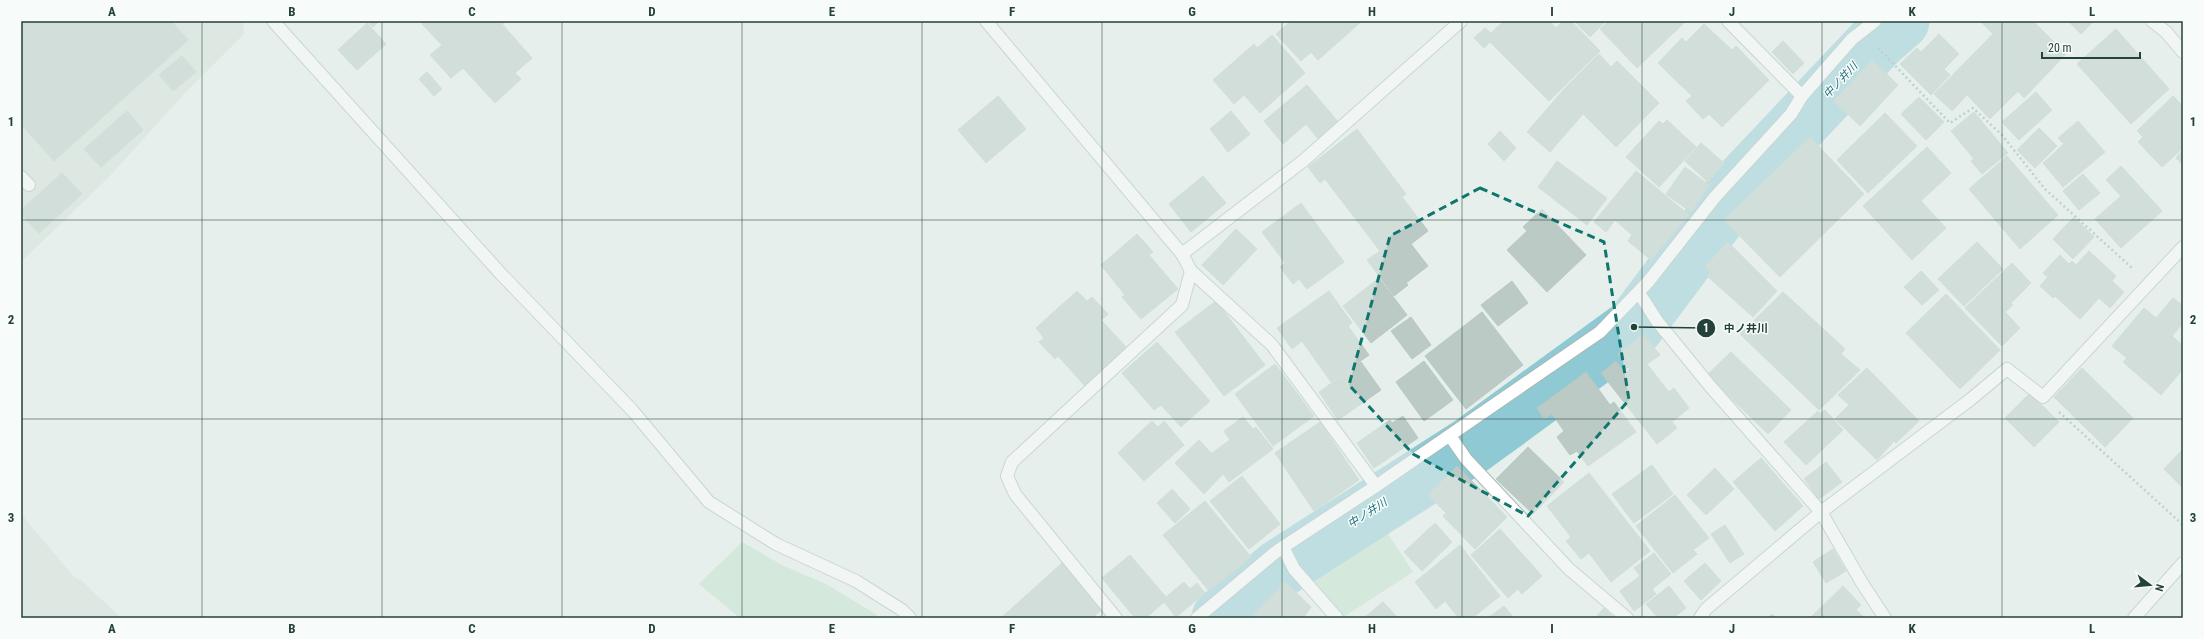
<svg xmlns="http://www.w3.org/2000/svg" width="2204" height="639" viewBox="0 0 2204 639" font-family="'Roboto Condensed','Noto Sans JP',sans-serif">
	<style>
		.built { fill: #d4dfda }
		.green { fill: #bfe0c8 }
		.lines { fill: none; stroke-linecap: round; stroke-linejoin: round }
		.river { stroke: #8ec9d4; stroke-width: 59 }
		.building { fill: #bbcac4; stroke: #b8c9c2 }
		.service-casing { stroke: #a8b8b2; stroke-width: 14 }
		.minor-casing { stroke: #a8b8b2; stroke-width: 14 }
		.path { stroke: #86b3a5; stroke-width: 2.5; stroke-dasharray: 2 3; stroke-linecap: butt }
		.service { stroke: #fff; stroke-width: 12 }
		.minor { stroke: #fff; stroke-width: 12 }
		.marked { fill: none; stroke: #0f766e; stroke-width: 3; stroke-dasharray: 8 5; stroke-linejoin: round }
		.grid { fill: none; stroke: #24423a; stroke-width: 1; stroke-opacity: 0.55 }
		.labels { text-anchor: middle; stroke-width: 3; stroke-linejoin: round; paint-order: stroke }
		.water-label { font-size: 11px; font-style: italic; fill: #1c6f80; stroke: #f7fbf9 }
		.leader { fill: none; stroke: #24423a; stroke-width: 1.5 }
		.callout-dot { fill: #24423a; stroke: #f7fbf9; stroke-width: 1.5 }
		.mark-label { font-size: 12px; text-anchor: middle; font-weight: bold; fill: #fff }
		.callout-label { font-size: 11px; text-anchor: middle; font-weight: bold; fill: #24423a; stroke: #f7fbf9; stroke-width: 3; stroke-linejoin: round; paint-order: stroke }
		.neatline { fill: none; stroke: #24423a; stroke-width: 1.5 }
		.grid-label { font-size: 13px; text-anchor: middle; font-weight: bold; fill: #24423a }
	</style>
	<rect width="100%" height="100%" fill="#e6efeb"/>
	<g class="built">
		<polygon points="21,21 243,21 244,34 185,93 108,178 21,262"/>
		<polygon points="21,514 74,577 81,580 121,618 21,618"/>
	</g>
	<g class="green">
		<polygon points="1377,517 1413,572 1342,618 1308,580 1304,569 1309,558"/>
		<polygon points="742,542 784,566 826,584 877,615 873,618 740,618 699,584"/>
	</g>
	<g class="lines">
		<polyline class="river" points="1221,618 1279,569 1472,445 1634,327 1739,187 1878,40 1900,21"/>
	</g>
	<g class="building">
		<polygon points="21,21 171,21 188,40 54,161 21,124"/>
		<polygon points="367,21 379,21 373,27"/>
		<polygon points="425,21 506,21 502,24 532,58 515,73 521,79 495,103 463,68 451,78 430,55 442,45 422,24"/>
		<polygon points="1291,21 1362,21 1318,60 1311,52 1301,61 1276,34"/>
		<polygon points="1504,21 1550,21 1556,28 1563,21 1571,21 1600,51 1549,101 1490,42 1484,48 1474,38 1485,28 1491,33"/>
		<polygon points="1574,21 1606,21 1590,37"/>
		<polygon points="1609,21 1686,21 1637,68 1600,29"/>
		<polygon points="1980,21 2033,21 2066,54 2024,98 2018,91 1990,119 1967,95 1952,111 1934,94 1993,34"/>
		<polygon points="2068,21 2094,21 2081,34"/>
		<polygon points="367,23 386,44 357,70 338,50"/>
		<polygon points="1704,24 1732,50 1736,46 1769,80 1722,127 1709,114 1703,119 1686,101 1692,96 1658,63 1682,38 1686,42"/>
		<polygon points="2116,29 2169,89 2131,124 2077,64"/>
		<polygon points="1939,34 1959,54 1944,69 1950,75 1931,95 1900,64 1917,48 1921,52"/>
		<polygon points="1272,35 1305,73 1260,113 1244,95 1234,104 1213,80 1254,44 1257,48"/>
		<polygon points="1783,41 1804,63 1793,74 1772,52"/>
		<polygon points="1599,54 1611,67 1617,61 1659,103 1616,147 1583,114 1550,152 1527,132 1566,87"/>
		<polygon points="182,56 196,72 173,91 159,75"/>
		<polygon points="1872,60 1898,85 1860,126 1834,101"/>
		<polygon points="427,72 442,89 434,96 419,79"/>
		<polygon points="1307,85 1339,123 1319,140 1306,124 1283,144 1264,121"/>
		<polygon points="2036,92 2052,110 2019,140 2002,122"/>
		<polygon points="998,96 1026,129 986,163 958,130"/>
		<polygon points="2173,96 2183,106 2183,148 2162,167 2138,142 2143,137 2137,131"/>
		<polygon points="1919,97 1944,122 1926,140 1901,114"/>
		<polygon points="127,111 143,130 101,167 84,149"/>
		<polygon points="1231,111 1250,134 1228,152 1210,129"/>
		<polygon points="1974,112 2008,153 1982,174 1971,161 1974,159 1951,131"/>
		<polygon points="1885,113 1917,146 1868,193 1837,160"/>
		<polygon points="1667,120 1696,147 1659,187 1626,157 1659,121 1663,124"/>
		<polygon points="2078,121 2105,152 2063,187 2043,163 2064,144 2058,138"/>
		<polygon points="2039,128 2057,146 2035,168 2017,150"/>
		<polygon points="1357,129 1406,194 1402,197 1428,231 1411,244 1428,266 1406,283 1408,285 1394,296 1367,260 1380,251 1325,179 1320,183 1308,167"/>
		<polygon points="1500,131 1516,148 1504,161 1488,144"/>
		<polygon points="1810,137 1864,194 1780,277 1724,220"/>
		<polygon points="1701,143 1724,163 1708,182 1685,161"/>
		<polygon points="1927,147 1951,173 1921,201 1946,228 1912,260 1863,206"/>
		<polygon points="2183,150 2183,165 2176,158"/>
		<polygon points="2007,156 2058,215 2020,249 1969,189"/>
		<polygon points="1557,161 1607,198 1587,225 1538,187"/>
		<polygon points="2121,166 2162,211 2121,248 2095,219 2121,196 2106,180"/>
		<polygon points="1685,167 1709,185 1691,212 1666,194"/>
		<polygon points="1636,171 1689,215 1651,260 1628,241 1632,235 1615,220 1606,232 1594,222"/>
		<polygon points="62,173 82,194 39,233 21,214 21,210"/>
		<polygon points="2083,174 2100,193 2079,210 2063,191"/>
		<polygon points="1203,176 1226,203 1191,232 1169,204"/>
		<polygon points="1301,203 1344,262 1307,289 1299,279 1293,284 1280,267 1285,263 1262,232"/>
		<polygon points="1542,209 1586,255 1547,292 1507,250 1527,231 1523,227"/>
		<polygon points="2074,217 2094,237 2073,259 2053,239"/>
		<polygon points="1236,229 1257,249 1223,285 1202,265"/>
		<polygon points="1137,234 1153,252 1149,255 1178,289 1141,319 1122,297 1125,295 1101,265"/>
		<polygon points="1728,242 1777,291 1753,317 1707,276 1711,272 1705,266"/>
		<polygon points="1977,242 2003,269 1964,306 1938,279"/>
		<polygon points="2089,251 2116,276 2112,281 2124,292 2110,308 2099,298 2080,319 2055,296 2053,298 2040,286 2048,277 2043,273 2060,255 2069,264 2072,261 2076,265"/>
		<polygon points="2012,263 2031,283 2011,303 2013,305 2005,312 2020,328 2002,346 1965,308"/>
		<polygon points="1921,271 1939,290 1922,305 1904,287"/>
		<polygon points="1379,278 1407,315 1371,343 1343,306"/>
		<polygon points="1512,281 1528,303 1498,326 1481,305"/>
		<polygon points="1077,291 1087,301 1092,297 1108,314 1101,320 1127,348 1085,386 1058,356 1055,359 1039,342 1044,338 1036,328"/>
		<polygon points="1329,291 1352,323 1348,326 1369,355 1331,382 1302,341 1292,349 1277,328"/>
		<polygon points="1783,292 1845,349 1841,354 1860,370 1819,410 1740,334"/>
		<polygon points="1946,294 2000,350 1960,389 1906,333"/>
		<polygon points="2173,298 2183,306 2183,323 2172,336 2183,346 2183,369 2161,395 2123,362 2127,358 2112,346 2144,308 2156,318"/>
		<polygon points="1216,301 1265,365 1224,396 1175,332"/>
		<polygon points="1482,312 1523,365 1466,409 1425,356"/>
		<polygon points="1411,317 1431,345 1412,359 1391,331"/>
		<polygon points="1643,334 1660,355 1647,364 1669,392 1674,388 1689,408 1672,422 1677,428 1657,444 1601,373 1616,361 1625,373 1630,369 1618,354"/>
		<polygon points="1157,342 1210,401 1181,427 1161,405 1154,410 1122,373"/>
		<polygon points="1731,352 1791,410 1768,434 1707,375"/>
		<polygon points="1424,361 1453,400 1424,421 1396,382"/>
		<polygon points="1361,362 1381,390 1338,420 1319,392"/>
		<polygon points="1275,364 1314,416 1273,446 1235,394"/>
		<polygon points="1867,368 1919,421 1896,443 1894,441 1877,460 1835,419 1849,405 1838,395"/>
		<polygon points="2082,368 2133,418 2105,447 2054,397"/>
		<polygon points="1586,372 1610,405 1614,402 1636,432 1588,466 1577,451 1570,455 1557,437 1564,431 1552,414 1544,419 1537,408"/>
		<polygon points="2030,393 2059,422 2034,447 2005,418"/>
		<polygon points="1825,410 1843,430 1806,465 1784,442 1818,411 1820,414"/>
		<polygon points="1403,416 1418,438 1374,468 1357,443 1390,420 1392,423"/>
		<polygon points="1243,417 1253,429 1256,427 1273,449 1229,482 1209,455 1230,440 1224,431"/>
		<polygon points="1152,421 1158,427 1164,421 1184,445 1144,481 1118,453"/>
		<polygon points="1320,422 1359,480 1314,511 1275,453"/>
		<polygon points="1199,440 1211,453 1209,455 1223,474 1204,494 1175,463"/>
		<polygon points="1528,447 1564,482 1533,514 1496,479"/>
		<polygon points="2183,449 2183,488 2164,469"/>
		<polygon points="1761,458 1803,506 1775,531 1733,482"/>
		<polygon points="1826,462 1842,482 1819,499 1804,479"/>
		<polygon points="1652,465 1673,494 1634,523 1612,494"/>
		<polygon points="1457,466 1507,517 1475,549 1443,516 1446,513 1428,495"/>
		<polygon points="1715,468 1734,489 1706,515 1687,495"/>
		<polygon points="1589,473 1650,551 1611,582 1589,553 1581,559 1566,541 1571,537 1547,506"/>
		<polygon points="1242,476 1280,524 1249,549 1210,501"/>
		<polygon points="1172,489 1190,509 1175,523 1157,503"/>
		<polygon points="1675,495 1709,538 1693,550 1697,554 1673,573 1636,526"/>
		<polygon points="1205,501 1251,557 1209,591 1163,535"/>
		<polygon points="1435,523 1452,542 1422,571 1404,552"/>
		<polygon points="1725,525 1744,554 1730,563 1711,534"/>
		<polygon points="1500,529 1542,576 1522,594 1518,589 1508,598 1471,555"/>
		<polygon points="1460,545 1500,596 1472,618 1459,618 1445,601 1436,609 1415,582"/>
		<polygon points="1833,549 1846,571 1826,583 1813,562"/>
		<polygon points="1654,553 1671,574 1652,589 1656,594 1634,611 1620,591 1640,576 1634,568"/>
		<polygon points="1130,555 1166,597 1184,582 1190,589 1197,583 1205,593 1176,617 1164,602 1146,618 1135,618 1102,578"/>
		<polygon points="1062,563 1102,609 1092,618 1001,618"/>
		<polygon points="1705,563 1721,581 1701,600 1684,581"/>
		<polygon points="1285,582 1311,607 1303,618 1250,618"/>
		<polygon points="1669,586 1686,608 1673,618 1658,618 1646,604"/>
		<polygon points="1843,586 1861,605 1856,610 1865,618 1810,618"/>
		<polygon points="1383,602 1398,618 1364,618"/>
		<polygon points="1504,606 1514,618 1488,618"/>
		<polygon points="1604,608 1614,618 1595,618"/>
		<polygon points="1772,614 1776,618 1767,618"/>
	</g>
	<g class="lines">
		<g class="service-casing">
			<g id="service">
				<polyline points="1728,21 1802,96"/>
				<polyline points="2152,21 2166,32 2183,52"/>
				<polyline points="21,177 29,185"/>
				<polyline points="1182,254 1303,161 1461,21"/>
				<polyline points="1639,293 1657,321 1710,386 1821,512 1862,583 1885,618"/>
				<polyline points="1450,436 1466,459 1569,569 1627,618"/>
				<polyline points="1283,547 1294,569 1337,618"/>
				<polyline points="1116,618 1015,494 1007,476 1012,462 1182,305 1191,271"/>
				<polyline points="1700,618 1706,609 1821,512 1971,399 2007,369 2043,397 2183,247"/>
				<polyline points="2134,618 2183,563"/>
			</g>
		</g>
		<g class="minor-casing">
			<g id="minor">
				<polyline points="273,21 501,274 632,410 709,502 776,544 856,581 902,610 910,618"/>
				<polyline points="986,21 1182,254 1191,271 1272,345 1376,486"/>
				<polyline points="1197,618 1277,551 1376,486 1600,332 1648,282 1715,197 1791,114 1802,96 1852,39 1875,21"/>
			</g>
		</g>
		<g class="path">
			<polyline points="1878,48 1950,123 1973,108 2002,135 2045,189 2132,268"/>
			<polyline points="2059,412 2183,525"/>
		</g>
		<use href="#service" class="service"/>
		<use href="#minor" class="minor"/>
	</g>
	<path d="M0 0H2204V639H0ZM1480,188L1604,242L1629,400L1528,516L1413,454L1349,385L1390,236Z" fill="#e6efeb" fill-opacity=".55" fill-rule="evenodd"/>
	<path class="marked" d="M1480,188L1604,242L1629,400L1528,516L1413,454L1349,385L1390,236Z"/>
	<path class="grid" d="M202,21V618M382,21V618M562,21V618M742,21V618M922,21V618M1102,21V618M1282,21V618M1462,21V618M1642,21V618M1822,21V618M2002,21V618M21,220H2183M21,419H2183"/>
	<g class="labels">
		<g class="water-label">
			<text transform="translate(1840 80) rotate(-47)" y="4">中ノ井川</text>
			<text transform="translate(1367 513) rotate(-33)" y="4">中ノ井川</text>
		</g>
	</g>
	<path class="leader" d="M1634 327L1706 328"/>
	<g class="callout-dot">
		<circle cx="1634" cy="327" r="4"/>
		<circle cx="1706" cy="328" r="10"/>
	</g>
	<g class="mark-label">
		<text x="1706" y="332">1</text>
	</g>
	<g class="callout-label">
		<text x="1746" y="332">中ノ井川</text>
	</g>
	<rect width="2204" height="639" fill="none" stroke="#f7fbf9" stroke-width="44"/>
	<g transform="translate(2150 585) rotate(106)" stroke="#f7fbf9" stroke-width="3" paint-order="stroke">
	<path d="M0-3L7 15L0 10L-7 15Z" fill="#24423a"/>
	<text y="-6" font-size="11" font-weight="bold" text-anchor="middle" fill="#24423a">N</text>
	</g>
	<path d="M2042 52v6h98v-6" fill="none" stroke="#24423a" stroke-width="2"/>
	<text x="2048" y="52" font-size="12" fill="#24423a" stroke="#f7fbf9" stroke-width="3" paint-order="stroke">20 m</text>
	<rect x="22" y="22" width="2160" height="595" class="neatline"/>
	<g class="grid-label">
		<text x="112" y="16">A</text>
		<text x="292" y="16">B</text>
		<text x="472" y="16">C</text>
		<text x="652" y="16">D</text>
		<text x="832" y="16">E</text>
		<text x="1012" y="16">F</text>
		<text x="1192" y="16">G</text>
		<text x="1372" y="16">H</text>
		<text x="1552" y="16">I</text>
		<text x="1732" y="16">J</text>
		<text x="1912" y="16">K</text>
		<text x="2092" y="16">L</text>
		<text x="11" y="126">1</text>
		<text x="2193" y="126">1</text>
		<text x="11" y="324">2</text>
		<text x="2193" y="324">2</text>
		<text x="11" y="522">3</text>
		<text x="2193" y="522">3</text>
		<text x="112" y="633">A</text>
		<text x="292" y="633">B</text>
		<text x="472" y="633">C</text>
		<text x="652" y="633">D</text>
		<text x="832" y="633">E</text>
		<text x="1012" y="633">F</text>
		<text x="1192" y="633">G</text>
		<text x="1372" y="633">H</text>
		<text x="1552" y="633">I</text>
		<text x="1732" y="633">J</text>
		<text x="1912" y="633">K</text>
		<text x="2092" y="633">L</text>
	</g>
</svg>
